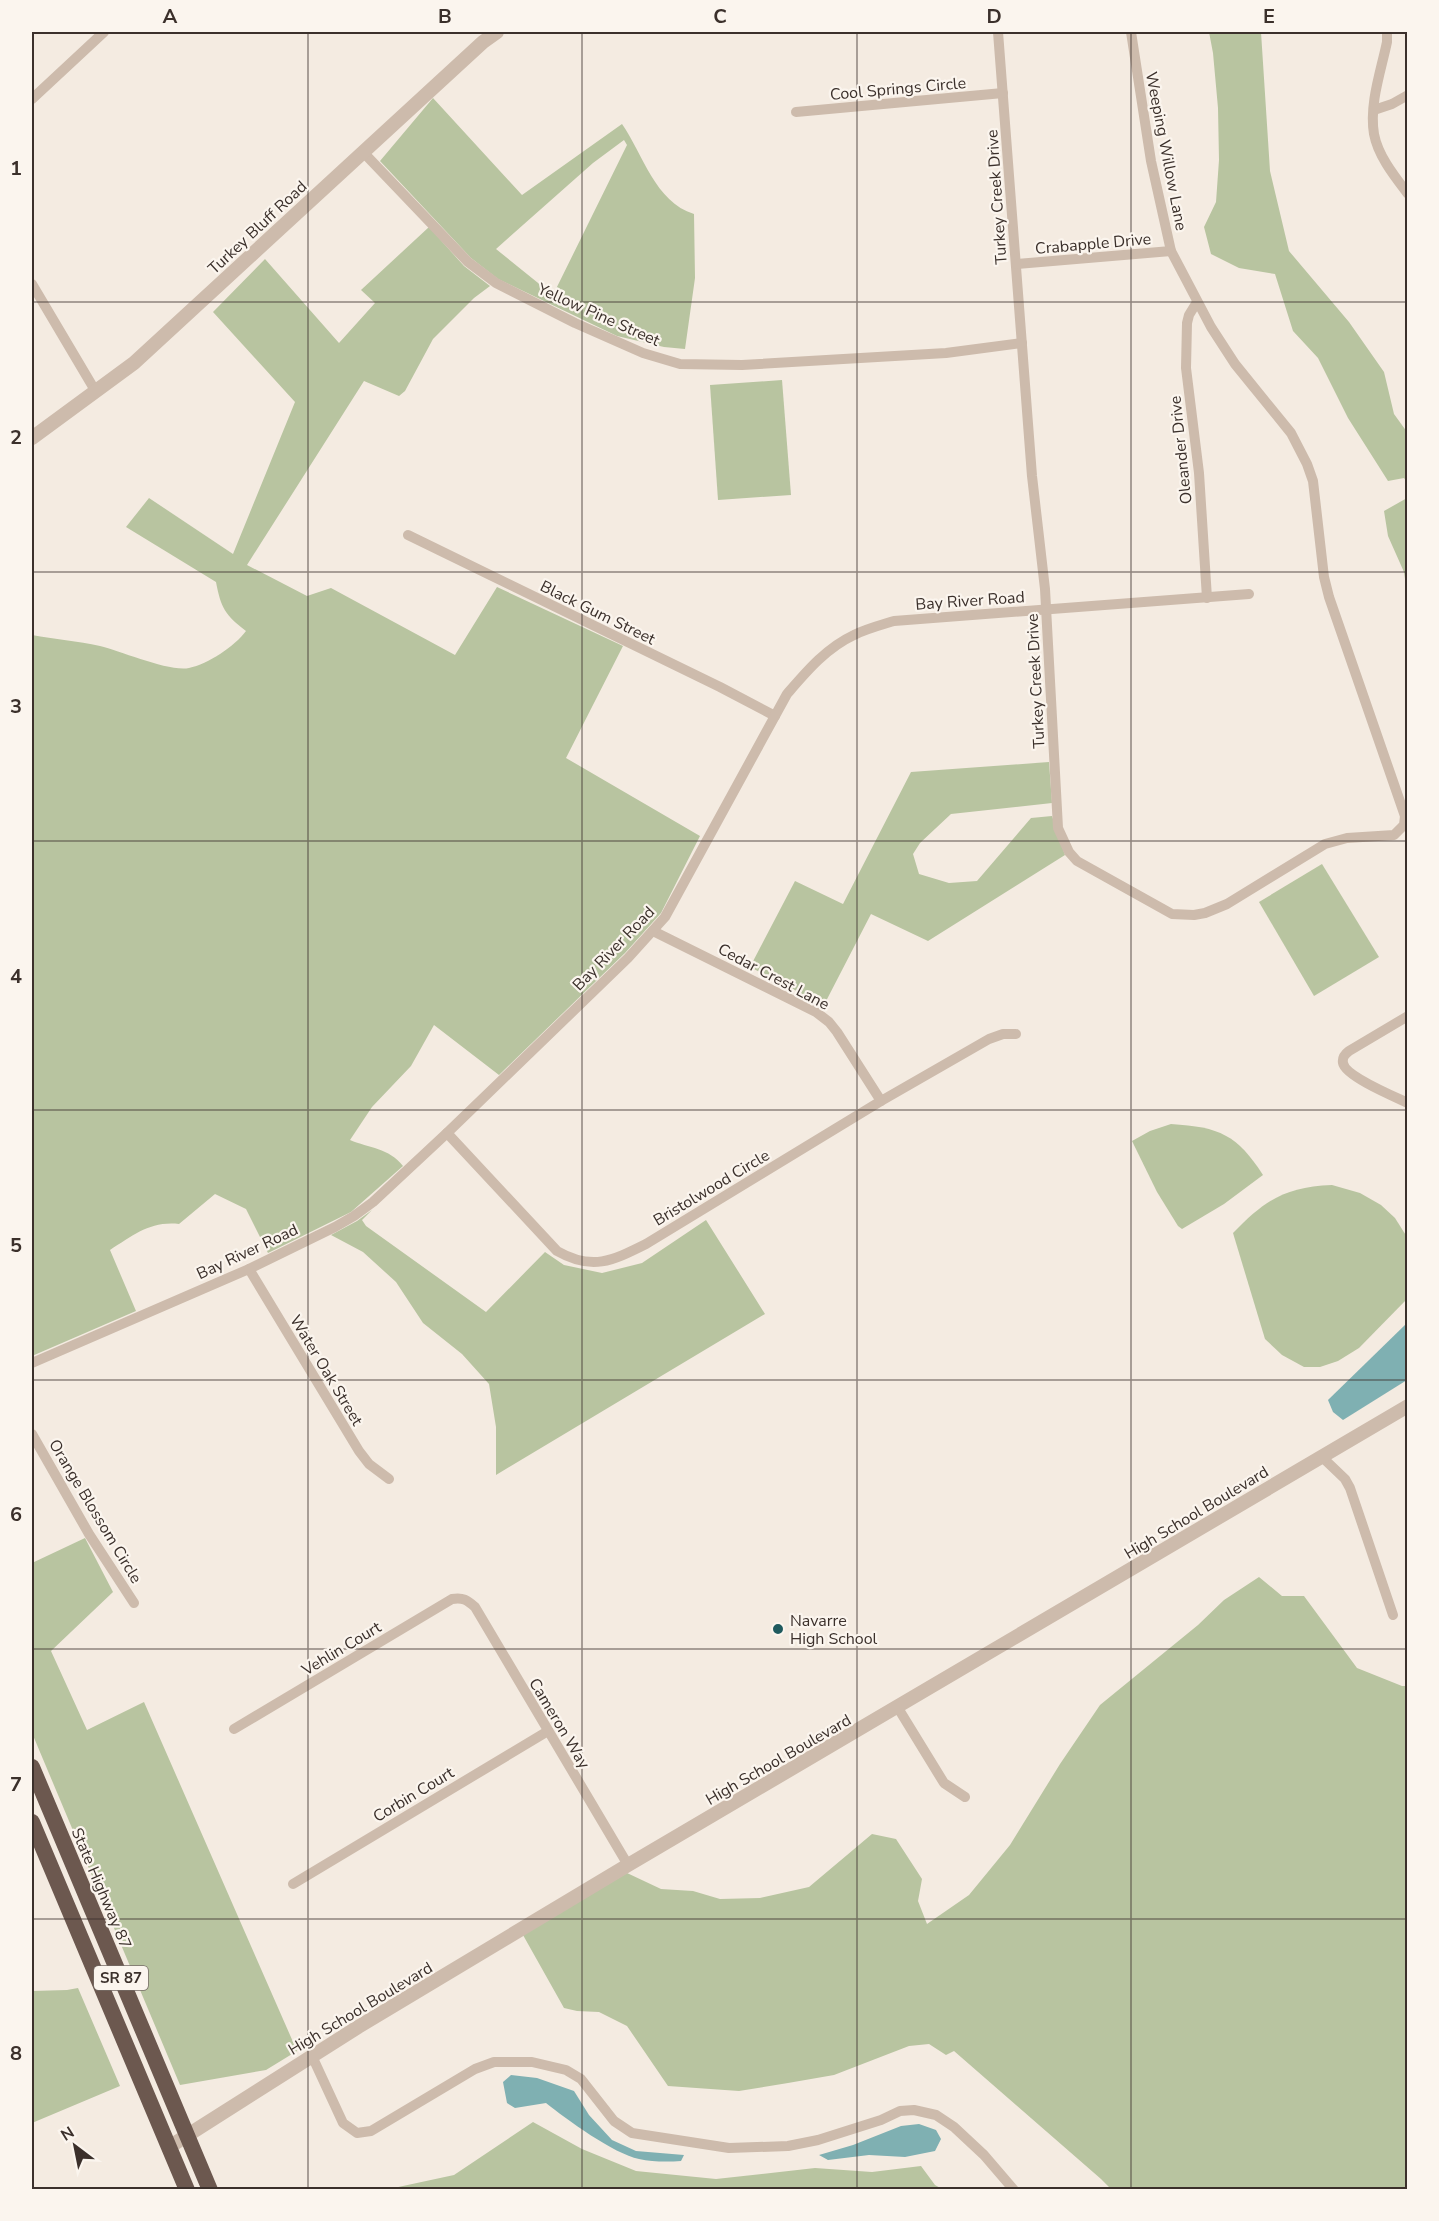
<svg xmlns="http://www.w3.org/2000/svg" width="1439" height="2221" viewBox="0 0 1439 2221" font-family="'Nunito Sans',sans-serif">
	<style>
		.green { fill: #b8c4a0; fill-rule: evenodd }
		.water { fill: #7fb0b2 }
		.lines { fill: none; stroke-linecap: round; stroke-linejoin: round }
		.minor { stroke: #cdbbac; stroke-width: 10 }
		.tertiary { stroke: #cdbbac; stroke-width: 14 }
		.trunk { stroke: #6c584f; stroke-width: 16 }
		.grid { fill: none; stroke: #3b302b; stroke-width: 1.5; stroke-opacity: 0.55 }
		.poi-dot { fill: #1f5a5e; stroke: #fbf5ee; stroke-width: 2 }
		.labels { text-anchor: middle; stroke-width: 4.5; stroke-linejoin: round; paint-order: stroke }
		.shield { fill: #fbf5ee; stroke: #756b66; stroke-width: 1.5 }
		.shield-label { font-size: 15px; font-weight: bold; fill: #3b302b }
		.street-label { font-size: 16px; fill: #3b302b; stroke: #fbf5ee }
		.poi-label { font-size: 16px; fill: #3b302b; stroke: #fbf5ee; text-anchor: start }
		.neatline { fill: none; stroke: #3b302b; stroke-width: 2 }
		.grid-label { font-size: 20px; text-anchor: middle; font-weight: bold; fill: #3b302b }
	</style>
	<rect width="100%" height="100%" fill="#f4ebe1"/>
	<g class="green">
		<polygon points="1209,32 1261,32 1270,171 1289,251 1349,322 1384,372 1394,414 1407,432 1407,482 1404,478 1388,481 1348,418 1318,358 1293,331 1275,274 1239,268 1211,254 1204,227 1216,202 1219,160 1218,108 1213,53"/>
		<path d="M433,98L522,195L622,124C643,154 655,202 694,214L695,278L685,349L664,347L617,336L498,279L471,258L380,161ZM624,140L627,145L553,295L496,249L593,163Z"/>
		<path d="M429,227L464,266L490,286L474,298L433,339L405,391L399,396L364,381L247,565L307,596L331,588L455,655L497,587L623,646L566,758L700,836L661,913L625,953L499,1075L434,1025L411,1066L372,1107L350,1140C369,1148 389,1148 403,1166L351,1212L268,1253L246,1209L215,1194L179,1224C150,1221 134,1235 110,1250L136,1311L32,1356V635C54,639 78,641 100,646C121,651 169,672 189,668C208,664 235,646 246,631C225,615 221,608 216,582L126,527L149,498L233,554L295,402L213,312L265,259L339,343L375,303L361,290Z"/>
		<polygon points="782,380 791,495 718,500 710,385"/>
		<polygon points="1407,498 1407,593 1404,572 1388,536 1384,511"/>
		<polygon points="1049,762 1052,803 951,814 920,843 913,854 919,874 949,883 977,881 1031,818 1052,816 1065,855 928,941 871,914 824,1005 750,967 795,881 843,904 911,772"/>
		<polygon points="1322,864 1379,957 1314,996 1259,902"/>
		<path d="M1171,1124C1220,1127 1237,1135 1263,1175L1224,1204L1182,1229L1178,1226L1157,1192L1132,1141L1150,1131Z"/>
		<path d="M1332,1185L1360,1193L1381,1205L1395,1218L1407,1237V1299L1359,1348L1338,1361L1320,1367H1304L1282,1355L1265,1339L1233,1233C1265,1200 1285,1187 1332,1185Z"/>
		<polygon points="372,1210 362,1220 366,1226 486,1312 545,1252 564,1265 602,1273 642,1263 706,1220 765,1314 496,1475 496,1427 489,1384 462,1354 423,1323 396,1282 363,1252 331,1235 357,1221"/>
		<polygon points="85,1538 113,1592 51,1651 87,1730 144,1702 297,2051 266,2070 180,2085 32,1733 32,1563"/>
		<polygon points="1259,1577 1282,1596 1304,1596 1357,1668 1402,1686 1407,1686 1407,2189 1111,2189 1101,2179 954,2051 946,2055 929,2044 909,2046 834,2075 788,2083 739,2091 668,2086 627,2026 599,2012 577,2011 564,2008 523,1935 627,1873 661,1889 693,1891 720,1899 760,1898 809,1887 872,1834 896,1839 922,1879 918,1901 927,1924 969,1895 1010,1845 1060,1764 1100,1705 1198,1625 1224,1600"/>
		<polygon points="78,1988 120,2086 32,2123 32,1991 67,1990"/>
		<polygon points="533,2122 582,2149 636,2171 716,2179 815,2168 872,2172 921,2166 935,2185 942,2189 389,2189 454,2175"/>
	</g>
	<g class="water">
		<polygon points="1407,1323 1407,1380 1343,1420 1333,1412 1328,1400"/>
		<path d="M511,2075L537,2078L574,2091L589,2115L612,2140L636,2151L684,2155L681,2161C668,2162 652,2162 639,2159C614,2154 566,2119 546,2103L515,2108L507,2103L503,2082Z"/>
		<polygon points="919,2124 936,2130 941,2139 935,2151 905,2157 869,2155 828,2160 819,2155 853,2145 901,2126"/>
	</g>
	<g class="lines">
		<g class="minor">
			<polyline points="998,32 1032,476 1045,589 1058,828 1069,852 1077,861 1172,914 1194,915 1205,913 1227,904 1325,844 1347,838 1394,835 1404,825 1405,816 1329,597 1324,577 1313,481 1307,464 1291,433 1235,364 1211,327 1171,251 1151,161 1131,32"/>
			<path d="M1387,32V42C1381,71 1369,104 1374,134C1378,156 1395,177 1408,194"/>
			<polyline points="32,99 104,32"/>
			<polyline points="1374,110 1392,104 1408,95"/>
			<polyline points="796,112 1003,93"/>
			<polyline points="363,152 468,262 496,283 575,323 643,353 680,364 742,365 946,353 1022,343"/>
			<polyline points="1017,264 1171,251"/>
			<polyline points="32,284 96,392"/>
			<polyline points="1197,302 1189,315 1187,323 1186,368 1199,473 1207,598"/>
			<polyline points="408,535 720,687 775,716"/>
			<polyline points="653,931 816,1012 829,1022 837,1032 881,1101"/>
			<path d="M1408,1016L1349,1051C1345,1054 1342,1057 1343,1063C1345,1076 1395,1097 1408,1103"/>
			<path d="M447,1133L557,1251C592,1271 612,1261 646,1244L881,1101L989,1039L1003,1034H1016"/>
			<polyline points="249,1269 359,1451 369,1464 389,1479"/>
			<path d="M32,1363L249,1269L335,1227L354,1216L373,1202L447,1133L628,958L665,917L787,694C806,672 826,648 854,635C866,629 881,625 894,621L1249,594"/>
			<polyline points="32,1434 89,1534 134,1603"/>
			<polyline points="1322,1457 1345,1479 1350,1488 1393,1615"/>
			<polyline points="898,1708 944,1783 965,1797"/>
			<path d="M234,1729L452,1599C463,1597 467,1600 475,1607L628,1865"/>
			<polyline points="293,1884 548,1731"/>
			<polyline points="312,2056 343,2123 357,2133 371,2131 475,2069 494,2062 532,2062 566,2070 581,2079 614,2121 632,2133 729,2148 788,2146 818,2140 881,2120 900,2111 914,2110 936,2115 954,2127 984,2155 1014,2190"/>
		</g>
		<g class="tertiary">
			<polyline points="32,438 134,363 483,42 497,32"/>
			<polyline points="169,2147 358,2027 628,1865 1408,1406"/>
		</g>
		<g class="trunk">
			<polyline points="32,1767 210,2190"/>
			<polyline points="32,1822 187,2190"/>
		</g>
	</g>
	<path class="grid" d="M308,32V2190M582,32V2190M857,32V2190M1131,32V2190M32,302H1408M32,572H1408M32,841H1408M32,1110H1408M32,1380H1408M32,1649H1408M32,1919H1408"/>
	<circle class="poi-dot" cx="778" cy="1629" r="6"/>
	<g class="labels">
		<rect class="shield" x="94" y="1966" width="54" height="24" rx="4.5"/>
		<g class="shield-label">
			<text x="121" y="1983">SR 87</text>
		</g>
		<g class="street-label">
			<text transform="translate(898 88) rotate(-5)" y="6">Cool Springs Circle</text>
			<text transform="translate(1167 151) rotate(79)" y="6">Weeping Willow Lane</text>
			<text transform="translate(996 197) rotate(-94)" y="6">Turkey Creek Drive</text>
			<text transform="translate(257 227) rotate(-43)" y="6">Turkey Bluff Road</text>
			<text transform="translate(1093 243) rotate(-5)" y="6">Crabapple Drive</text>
			<text transform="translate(599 314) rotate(24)" y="6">Yellow Pine Street</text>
			<text transform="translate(1180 450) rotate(-96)" y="6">Oleander Drive</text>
			<text transform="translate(970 600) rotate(-4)" y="6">Bay River Road</text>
			<text transform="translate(598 612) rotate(26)" y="6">Black Gum Street</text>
			<text transform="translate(1035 681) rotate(-93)" y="6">Turkey Creek Drive</text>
			<text transform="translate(613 948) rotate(-46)" y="6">Bay River Road</text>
			<text transform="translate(774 976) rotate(28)" y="6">Cedar Crest Lane</text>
			<text transform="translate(711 1187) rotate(-31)" y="6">Bristolwood Circle</text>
			<text transform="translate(247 1251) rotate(-25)" y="6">Bay River Road</text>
			<text transform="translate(327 1370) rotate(59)" y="6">Water Oak Street</text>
			<text transform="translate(96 1511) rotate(59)" y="6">Orange Blossom Circle</text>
			<text transform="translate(1196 1512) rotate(-31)" y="6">High School Boulevard</text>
			<text transform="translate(341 1648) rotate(-31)" y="6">Vehlin Court</text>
			<text transform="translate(560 1723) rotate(59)" y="6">Cameron Way</text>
			<text transform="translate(778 1759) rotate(-30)" y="6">High School Boulevard</text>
			<text transform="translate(413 1794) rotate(-31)" y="6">Corbin Court</text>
			<text transform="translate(102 1888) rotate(67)" y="6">State Highway 87</text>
			<text transform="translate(360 2008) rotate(-31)" y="6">High School Boulevard</text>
		</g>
		<g class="poi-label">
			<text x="790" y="1626">Navarre<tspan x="790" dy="18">High School</tspan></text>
		</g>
	</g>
	<rect width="1439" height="2221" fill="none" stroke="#fbf5ee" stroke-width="66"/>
	<g transform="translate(75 2146) rotate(328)" stroke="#fbf5ee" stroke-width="4.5" paint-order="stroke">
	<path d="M0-4.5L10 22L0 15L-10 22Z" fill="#3b302b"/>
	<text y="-9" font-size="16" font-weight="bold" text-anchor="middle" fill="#3b302b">N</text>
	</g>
	<rect x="33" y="33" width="1373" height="2155" class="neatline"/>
	<g class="grid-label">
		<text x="170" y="23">A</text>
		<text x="445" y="23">B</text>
		<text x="720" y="23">C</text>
		<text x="994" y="23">D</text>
		<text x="1269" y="23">E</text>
		<text x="16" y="175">1</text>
		<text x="16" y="444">2</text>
		<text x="16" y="713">3</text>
		<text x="16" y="983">4</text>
		<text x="16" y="1252">5</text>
		<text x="16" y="1521">6</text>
		<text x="16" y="1791">7</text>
		<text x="16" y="2060">8</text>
	</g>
</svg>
